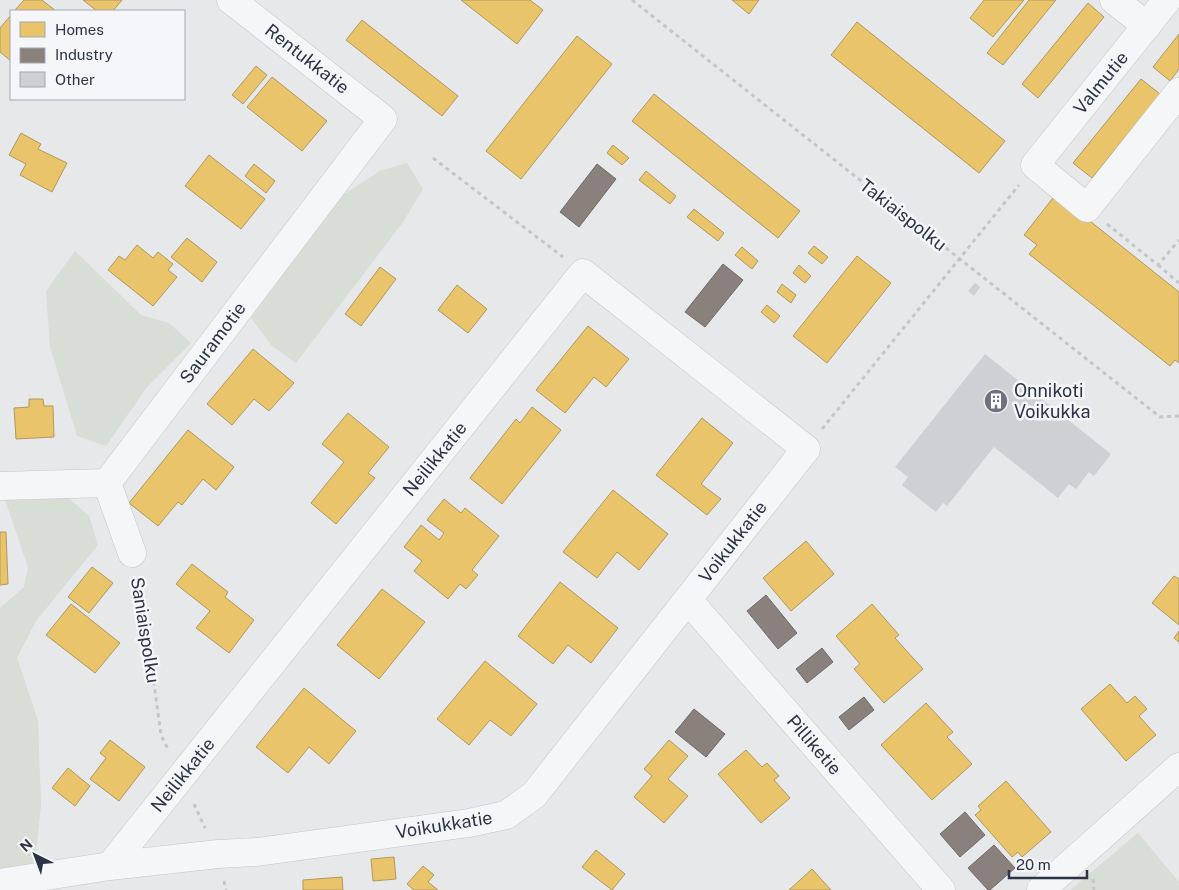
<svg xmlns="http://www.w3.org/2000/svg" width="1179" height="890" viewBox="0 0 1179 890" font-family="'Public Sans',sans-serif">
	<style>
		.green { fill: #d6ded6 }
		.homes { fill: #e9c46a; stroke: #b0995f }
		.industry { fill: #8a817c; stroke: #6e6a6c }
		.building { fill: #ced0d3 }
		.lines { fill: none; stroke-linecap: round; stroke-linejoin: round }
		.minor-casing { stroke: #c4c6c8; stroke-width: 29 }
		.path { stroke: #c5c6ca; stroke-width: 3; stroke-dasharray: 4 4; stroke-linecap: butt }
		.minor { stroke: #f5f6f7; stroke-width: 28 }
		.labels { text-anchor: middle; stroke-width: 5; stroke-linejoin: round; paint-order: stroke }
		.street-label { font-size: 18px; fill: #2b3445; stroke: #f4f6f9 }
		.poi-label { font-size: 18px; fill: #2b3445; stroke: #f4f6f9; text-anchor: start }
	</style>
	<rect width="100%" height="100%" fill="#e6e8ea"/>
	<g class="green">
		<polygon points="407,163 423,189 403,222 296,363 272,346 251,318 344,194 380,171"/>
		<polygon points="75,251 141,315 169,323 191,343 147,387 106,446 77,436 50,347 46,291"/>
		<polygon points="64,494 89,516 98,545 36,621 17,658 38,721 41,805 35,862 0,874 0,608 24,587 28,567 4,497"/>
		<polygon points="1138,833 1179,882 1179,890 1070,890"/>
	</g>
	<g class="homes">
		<polygon points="24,0 42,0 56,11 14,11"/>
		<polygon points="83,0 122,0 113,11 97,11"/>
		<polygon points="461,0 530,0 543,10 517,44"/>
		<polygon points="732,0 759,0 749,14"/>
		<polygon points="984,0 1024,0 993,37 970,18"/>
		<polygon points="1029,0 1056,0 1003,65 987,53"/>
		<polygon points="1088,3 1104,17 1038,98 1022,84"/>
		<polygon points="11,15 11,61 0,52 0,28"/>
		<polygon points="362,20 458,96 442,116 346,40"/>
		<polygon points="857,22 1005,141 979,173 831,55"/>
		<polygon points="1179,34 1179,69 1170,81 1153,67"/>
		<polygon points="577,36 612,64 521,179 486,151"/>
		<polygon points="256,66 267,75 243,104 232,95"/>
		<polygon points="272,77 327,121 302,151 247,107"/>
		<polygon points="1141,79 1160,94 1092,178 1073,163"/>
		<polygon points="654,94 800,211 778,238 632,121"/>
		<polygon points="21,133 41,144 38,149 67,163 52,192 20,175 26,164 9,155"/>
		<polygon points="613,145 629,158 622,165 607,153"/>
		<polygon points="209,155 265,199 241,229 185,186"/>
		<polygon points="254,164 275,181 266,193 245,176"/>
		<polygon points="646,171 676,196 670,204 639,180"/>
		<polygon points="1056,194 1179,292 1179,363 1175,360 1170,366 1029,254 1037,245 1024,235"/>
		<polygon points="694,209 724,233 718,241 687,217"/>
		<polygon points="187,238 217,262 202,282 171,257"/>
		<polygon points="137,245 153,258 158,252 173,264 168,270 177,277 153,306 108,270 119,256 125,260"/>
		<polygon points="814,246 828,257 822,264 808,253"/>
		<polygon points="742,247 758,261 752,269 735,255"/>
		<polygon points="857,256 891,283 827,363 793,336"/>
		<polygon points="799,265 811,276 805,283 793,273"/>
		<polygon points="380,267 396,279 361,326 345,314"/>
		<polygon points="782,284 796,295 791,303 777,292"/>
		<polygon points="457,285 487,309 468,333 438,310"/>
		<polygon points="767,305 780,316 774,323 761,312"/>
		<polygon points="588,326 629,359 606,387 594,377 565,413 536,390"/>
		<polygon points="253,349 294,383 269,411 254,399 232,425 207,404"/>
		<polygon points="29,399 43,399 44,406 53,406 54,437 16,439 14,408 29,407"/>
		<polygon points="532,407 561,430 502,504 470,478 516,419 520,423"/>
		<polygon points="348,413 389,447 368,473 375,478 336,524 311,503 344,462 322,444"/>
		<polygon points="702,418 733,443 701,484 721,499 707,515 656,475"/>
		<polygon points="188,430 234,467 216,490 203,479 182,505 178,502 158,526 129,503"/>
		<polygon points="613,490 668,534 639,570 617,552 597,578 563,552"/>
		<polygon points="444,499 461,513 465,508 499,536 472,570 478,575 466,589 460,584 448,599 414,571 422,561 404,547 421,525 439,540 444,533 427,520"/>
		<polygon points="0,532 6,532 8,584 0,585"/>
		<polygon points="806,541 834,574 791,611 763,578"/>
		<polygon points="192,564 228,592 225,597 254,620 229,653 196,628 210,611 176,584"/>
		<polygon points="92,567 113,583 89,613 68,597"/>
		<polygon points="1174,576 1179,579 1179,625 1152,603"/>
		<polygon points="560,582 618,628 591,663 568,645 553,664 518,636"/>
		<polygon points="382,589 425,622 379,679 337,645"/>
		<polygon points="71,604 120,643 95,673 46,635"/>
		<polygon points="872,604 899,635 895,638 923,669 884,703 854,669 860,664 836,636"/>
		<polygon points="1179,631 1179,642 1174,638"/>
		<polygon points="485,661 537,704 511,736 490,720 469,745 437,719"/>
		<polygon points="1110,684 1127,703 1135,696 1147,709 1139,716 1156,735 1126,761 1081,709"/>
		<polygon points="304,688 356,731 329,764 309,747 288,773 256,747"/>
		<polygon points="926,703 953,732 947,737 972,764 932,800 881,745"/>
		<polygon points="110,740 145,767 119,801 90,779 106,758 100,753"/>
		<polygon points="669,740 688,756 668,779 688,796 664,823 634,797 652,776 644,769"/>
		<polygon points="746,750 762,767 767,763 779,776 774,780 790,798 761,823 718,774"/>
		<polygon points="68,768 90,786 75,806 52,788"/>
		<polygon points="1006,781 1051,832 1022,857 1018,852 1012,857 975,815 981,810 978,806"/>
		<polygon points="596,850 625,874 612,890 582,867"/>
		<polygon points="394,857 396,879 373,881 371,859"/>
		<polygon points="423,866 434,875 428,882 438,890 414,890 407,884"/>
		<polygon points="812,869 831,890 789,890"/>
		<polygon points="342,877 343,890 303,890 303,880"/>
	</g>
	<g class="industry">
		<polygon points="597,164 616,179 579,227 560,212"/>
		<polygon points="723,264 743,280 705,327 685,312"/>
		<polygon points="766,595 797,633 778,649 747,611"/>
		<polygon points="822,648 833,662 807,683 796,669"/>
		<polygon points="864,697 874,710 849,730 839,717"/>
		<polygon points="694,709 725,734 706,757 675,732"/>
		<polygon points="965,812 985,835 960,857 940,834"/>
		<polygon points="994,845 1015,868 990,890 988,890 968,868"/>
	</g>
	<g class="building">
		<polygon points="975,283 980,287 974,296 968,291"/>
		<polygon points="985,354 1111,454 1094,476 1089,472 1076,489 1069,484 1058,498 994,447 947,506 943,503 936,512 902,485 908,477 895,467"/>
	</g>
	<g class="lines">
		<g class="minor-casing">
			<g id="minor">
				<polyline points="1114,0 1147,26"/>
				<polyline points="1167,0 1035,165 1087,208 1179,92"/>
				<polyline points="107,483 132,553"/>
				<polyline points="0,486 107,483 383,119 231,0"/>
				<polyline points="688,600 941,890"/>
				<polyline points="0,883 110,866 218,854 257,852 469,823 506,815 534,795 806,449 583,273 110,866"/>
				<polyline points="1041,890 1179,767"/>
			</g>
		</g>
		<g class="path">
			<polyline points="632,0 1160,417 1179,416"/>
			<polyline points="433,158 563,257"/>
			<polyline points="1107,224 1158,265 1179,240"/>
			<polyline points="1158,265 1179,283"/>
			<polyline points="822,429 1019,185"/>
			<polyline points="137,579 145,619 161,735 169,751"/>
			<polyline points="194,804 205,828"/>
			<polyline points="1093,879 1094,890"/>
			<polyline points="224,881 226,890"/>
		</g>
		<use href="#minor" class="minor"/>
	</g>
	<defs>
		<g id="building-disc" transform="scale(1.25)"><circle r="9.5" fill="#6c737f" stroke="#f4f6f9"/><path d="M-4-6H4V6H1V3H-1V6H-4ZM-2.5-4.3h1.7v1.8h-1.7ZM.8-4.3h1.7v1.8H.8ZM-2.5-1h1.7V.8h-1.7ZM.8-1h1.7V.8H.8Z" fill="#fff"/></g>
	</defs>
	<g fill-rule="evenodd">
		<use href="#building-disc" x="996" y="401"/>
	</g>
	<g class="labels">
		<g class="street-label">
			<text transform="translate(307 59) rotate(38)" y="6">Rentukkatie</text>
			<text transform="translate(1101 83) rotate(-51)" y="6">Valmutie</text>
			<text transform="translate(903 215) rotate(38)" y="6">Takiaispolku</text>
			<text transform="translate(213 343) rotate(-53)" y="6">Sauramotie</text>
			<text transform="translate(435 459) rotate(-51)" y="6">Neilikkatie</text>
			<text transform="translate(733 542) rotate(-52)" y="6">Voikukkatie</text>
			<text transform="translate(145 630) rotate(81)" y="6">Saniaispolku</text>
			<text transform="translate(814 745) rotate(49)" y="6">Pilliketie</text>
			<text transform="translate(183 775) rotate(-51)" y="6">Neilikkatie</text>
			<text transform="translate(444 825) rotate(-9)" y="6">Voikukkatie</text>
		</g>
		<g class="poi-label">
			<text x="1014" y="397">Onnikoti<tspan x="1014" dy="21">Voikukka</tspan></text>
		</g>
	</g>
	<rect x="10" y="10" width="175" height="90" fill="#f4f6f9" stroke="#a4a8b1"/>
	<rect x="20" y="22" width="25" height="15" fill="#e9c46a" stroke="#a4a8b1"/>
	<text x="55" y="35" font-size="15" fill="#2b3445">Homes</text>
	<rect x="20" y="48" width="25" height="15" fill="#8a817c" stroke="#a4a8b1"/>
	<text x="55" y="60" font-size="15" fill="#2b3445">Industry</text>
	<rect x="20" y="72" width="25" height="15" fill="#ced0d3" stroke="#a4a8b1"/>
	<text x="55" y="85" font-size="15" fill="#2b3445">Other</text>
	<g transform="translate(35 855) rotate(318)" stroke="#f4f6f9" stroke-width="4" paint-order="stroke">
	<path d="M0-4L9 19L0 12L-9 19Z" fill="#2b3445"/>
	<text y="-8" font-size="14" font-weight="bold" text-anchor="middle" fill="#2b3445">N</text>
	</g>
	<path d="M1009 870v8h78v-8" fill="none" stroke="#2b3445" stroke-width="2.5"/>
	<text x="1016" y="870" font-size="15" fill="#2b3445" stroke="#f4f6f9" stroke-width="4" paint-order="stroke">20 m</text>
</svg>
